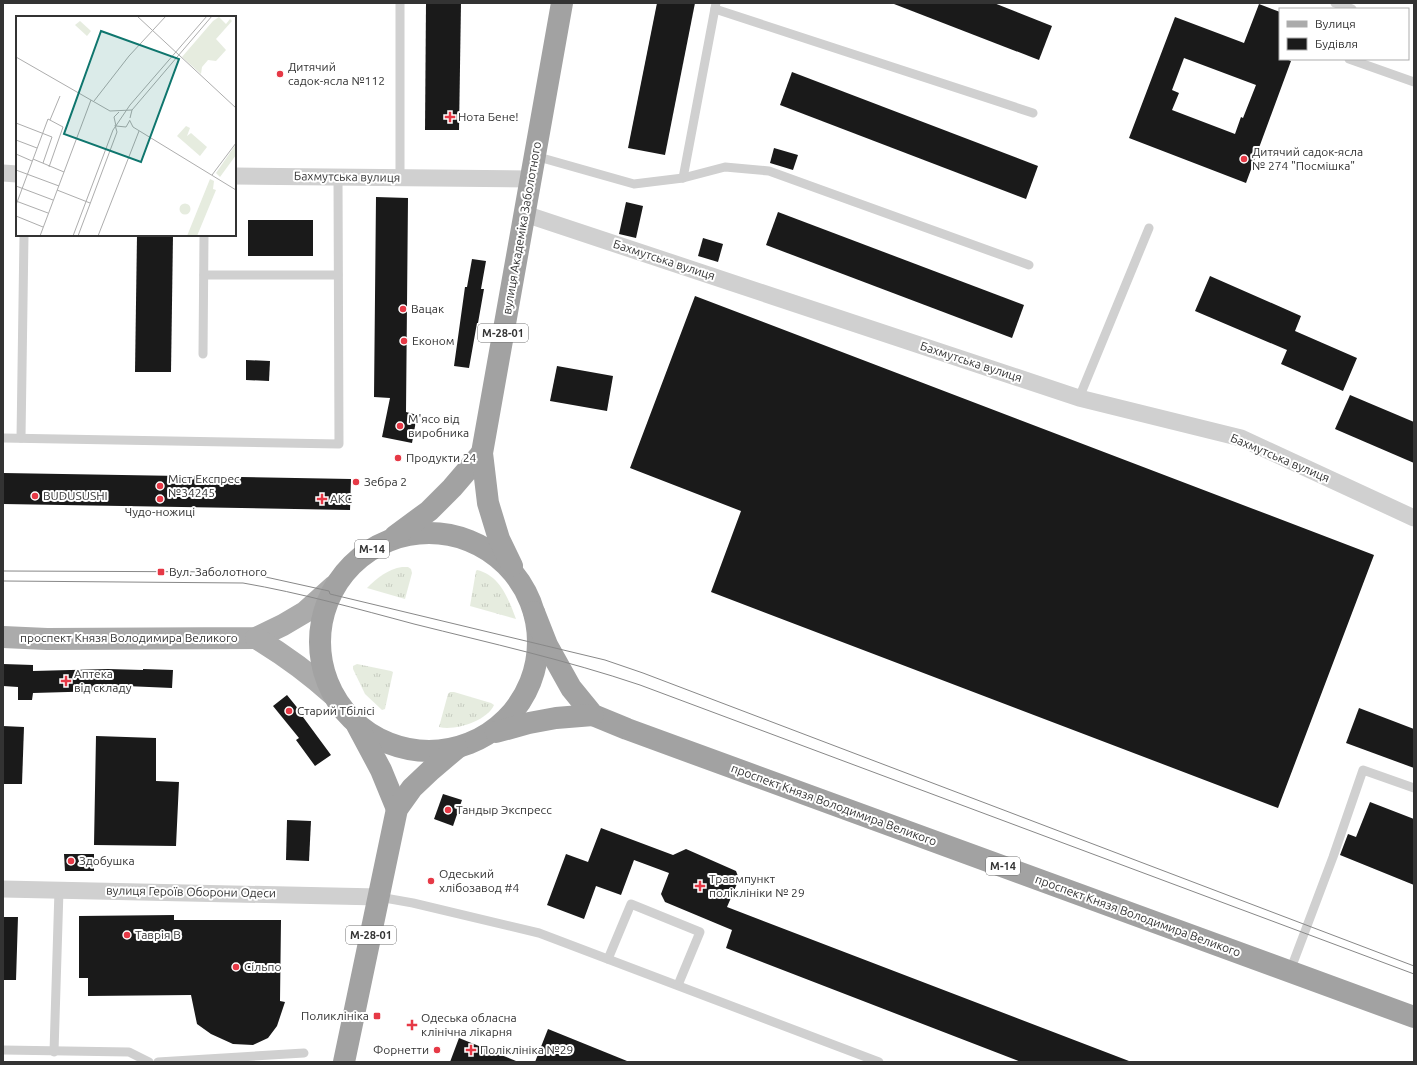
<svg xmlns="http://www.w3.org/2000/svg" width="1417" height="1065" viewBox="0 0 1417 1065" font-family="Ubuntu,sans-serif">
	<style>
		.grass { fill: url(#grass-tufts) }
		.building { fill: #1a1a1a; fill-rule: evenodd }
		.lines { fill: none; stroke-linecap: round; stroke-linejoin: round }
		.service { stroke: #d0d0d0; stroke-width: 9 }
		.minor { stroke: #d0d0d0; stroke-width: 17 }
		.primary { stroke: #ababab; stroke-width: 22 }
		.trunk { stroke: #a2a2a2; stroke-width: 22 }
		.tram { stroke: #888; stroke-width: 1 }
		.poi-dot { fill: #e63946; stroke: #fff; stroke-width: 1.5 }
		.labels { text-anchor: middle; stroke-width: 4; stroke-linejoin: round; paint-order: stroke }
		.shield { fill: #fff; stroke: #707070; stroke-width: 1 }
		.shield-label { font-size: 11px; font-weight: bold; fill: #333 }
		.poi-label { font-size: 12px; fill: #333; stroke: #fff; text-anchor: start }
		.street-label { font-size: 12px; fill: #333; stroke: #fff }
		.inset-road { fill: none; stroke: #adadad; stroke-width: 1 }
		.view { fill: #0f766e; fill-opacity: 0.15; stroke: #0f766e; stroke-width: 2 }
		.inset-edge { fill: none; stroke: #333; stroke-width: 2 }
	</style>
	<defs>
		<pattern id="grass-tufts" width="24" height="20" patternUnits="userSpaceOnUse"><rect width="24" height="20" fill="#e6ecdf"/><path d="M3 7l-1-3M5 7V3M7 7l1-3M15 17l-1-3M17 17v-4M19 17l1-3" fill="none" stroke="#c6cbc0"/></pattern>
	</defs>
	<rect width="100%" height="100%" fill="#fff"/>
	<g class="grass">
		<path d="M402,567H408L411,569L412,573L405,599L367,588C377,578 388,569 402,567Z"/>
		<path d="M477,570C500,575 509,600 516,619L470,606L476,571Z"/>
		<polygon points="357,664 391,671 393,672 385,709 382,710 365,694 353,669 353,666"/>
		<path d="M450,692H454L491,703L494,705C487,721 455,731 439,727L448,694Z"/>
	</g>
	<g class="building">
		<polygon points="426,3 461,3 459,130 425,130"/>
		<polygon points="657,3 695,3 665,155 628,148"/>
		<polygon points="894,3 994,3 1052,26 1039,60 894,4"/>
		<path d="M1259,4L1280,12V59H1286L1291,61L1246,183L1129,138L1175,17L1244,43ZM1184,58L1256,85L1243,118L1241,117L1235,134L1172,110L1179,93L1172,90Z"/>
		<polygon points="792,72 1038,166 1026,199 780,105"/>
		<polygon points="774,148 798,155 793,170 770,163"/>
		<polygon points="376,197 408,198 406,412 417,415 412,443 382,437 390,398 374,397"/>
		<polygon points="626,202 643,206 636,238 619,234"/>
		<polygon points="778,212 1024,305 1012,338 766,245"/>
		<rect x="248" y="220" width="65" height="36"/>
		<polygon points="137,235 173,235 171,372 135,372"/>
		<polygon points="703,238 723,244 718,262 698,256"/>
		<polygon points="472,259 486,261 481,289 484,289 478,323 477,323 469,368 454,366 465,287 467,287"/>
		<polygon points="1210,276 1301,316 1295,331 1357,358 1343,391 1281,364 1287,350 1195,311"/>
		<polygon points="695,296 1374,555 1278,808 711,592 741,511 630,468"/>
		<polygon points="246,360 270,361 269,381 246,380"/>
		<polygon points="557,366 613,376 607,411 550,401"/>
		<polygon points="1350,395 1414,422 1414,463 1335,429"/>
		<polygon points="3,473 351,479 350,510 3,504"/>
		<polygon points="3,664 33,665 33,671 108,669 143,670 143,669 173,670 172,688 103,685 103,691 33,693 32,700 18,700 18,687 3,686"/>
		<polygon points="287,695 304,716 303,717 331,755 315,766 296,740 299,738 273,706"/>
		<polygon points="1359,708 1414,729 1414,768 1346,743"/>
		<polygon points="3,726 24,727 22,784 3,784"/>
		<polygon points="96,736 156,738 156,781 179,782 176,846 94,845"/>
		<polygon points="443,794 462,800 453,826 434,819"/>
		<polygon points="1370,802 1414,819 1414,885 1340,855 1348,834 1356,837"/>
		<polygon points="287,820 311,821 309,861 286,860"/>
		<polygon points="601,828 673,855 686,849 736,871 739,879 727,907 1129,1061 1129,1062 1021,1062 726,948 732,930 665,902 661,894 669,873 634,860 621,895 596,886 584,919 547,905 566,854 588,862"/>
		<polygon points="64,854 94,854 94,871 65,871"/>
		<polygon points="174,915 174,920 281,920 280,1001 285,1002 277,1026 268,1038 253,1045 233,1044 211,1034 197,1024 191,995 88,996 88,978 79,978 79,916"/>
		<polygon points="3,917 18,917 16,980 3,980"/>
		<polygon points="548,1029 627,1061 627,1062 535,1062"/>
		<polygon points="459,1038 516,1061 516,1062 450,1062"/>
	</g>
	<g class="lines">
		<g class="service">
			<polyline points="400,3 400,178"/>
			<polyline points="1335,3 1352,9"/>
			<polyline points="715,9 1033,113"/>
			<polyline points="1349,59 1414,82"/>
			<polyline points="535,156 634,184 683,178 725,167 769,171 1029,265"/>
			<polyline points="683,178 716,3"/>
			<polyline points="204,275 338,275"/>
			<polyline points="203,354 204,235"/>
			<polyline points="1079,398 1149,228"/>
			<polyline points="3,438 339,444 338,177"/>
			<polyline points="21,438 24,235"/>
			<polyline points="379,897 413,903 539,933 879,1062"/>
			<polyline points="608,959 631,904 700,932 678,985"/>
			<polyline points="1290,971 1333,857 1363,770 1414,788"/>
			<polyline points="3,1050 129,1052 149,1062"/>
			<polyline points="54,1052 59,890"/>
			<polyline points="158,1062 304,1053"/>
		</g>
		<g class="minor">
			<polyline points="3,173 17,174"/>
			<polyline points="235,176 531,179"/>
			<polyline points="525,214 1079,398 1241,438 1414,518"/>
			<polyline points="3,889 379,897"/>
		</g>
		<g class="primary">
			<polyline points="3,637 47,639 256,638 283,625 305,612 334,586"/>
			<path d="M256,638C284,655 309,673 333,695"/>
		</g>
		<g class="trunk">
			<circle cx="429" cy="642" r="109"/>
			<polyline points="395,536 429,511 452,488 482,453"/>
			<polyline points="512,566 499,539 488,503 482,453 562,3"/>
			<polyline points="534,612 547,645 571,688 593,715 627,729 1414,1017"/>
			<polyline points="357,725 381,770 397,809"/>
			<polyline points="496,732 529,723 556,718 593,715"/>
			<polyline points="344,1062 397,809 412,788 431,770 457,748"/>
		</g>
		<g class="tram">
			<polyline points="3,571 243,572 329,591 330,594 605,660 643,673 1414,966"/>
			<path d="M3,581L243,583C301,593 358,609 414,624C490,643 566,660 640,685L1414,974"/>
		</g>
	</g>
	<g class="poi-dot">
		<circle cx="280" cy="74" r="4"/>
		<path d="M448 111h4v4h4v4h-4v4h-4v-4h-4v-4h4z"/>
		<circle cx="1244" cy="159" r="4"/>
		<circle cx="403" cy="309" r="4"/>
		<circle cx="404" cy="341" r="4"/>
		<circle cx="400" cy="426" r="4"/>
		<circle cx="398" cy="458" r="4"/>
		<circle cx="356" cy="482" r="4"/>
		<circle cx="160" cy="486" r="4"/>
		<circle cx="35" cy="496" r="4"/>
		<circle cx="160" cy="499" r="4"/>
		<path d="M320 493h4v4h4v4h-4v4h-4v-4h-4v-4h4z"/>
		<rect x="157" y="568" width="8" height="8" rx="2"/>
		<path d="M64 675h4v4h4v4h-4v4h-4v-4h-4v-4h4z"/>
		<circle cx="289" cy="711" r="4"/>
		<circle cx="448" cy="810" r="4"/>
		<circle cx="71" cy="861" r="4"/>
		<circle cx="431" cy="881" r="4"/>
		<path d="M698 880h4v4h4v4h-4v4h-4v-4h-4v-4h4z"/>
		<circle cx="127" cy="935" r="4"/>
		<circle cx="236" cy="967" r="4"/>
		<rect x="373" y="1012" width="8" height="8" rx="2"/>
		<path d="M410 1019h4v4h4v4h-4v4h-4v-4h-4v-4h4z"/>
		<circle cx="437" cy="1050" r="4"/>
		<path d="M469 1044h4v4h4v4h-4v4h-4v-4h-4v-4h4z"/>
	</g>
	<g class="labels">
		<g class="shield">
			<rect x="478" y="324" width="50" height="18" rx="3"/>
			<rect x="355" y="540" width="34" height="18" rx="3"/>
			<rect x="986" y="857" width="34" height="18" rx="3"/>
			<rect x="346" y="926" width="50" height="18" rx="3"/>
		</g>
		<g class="shield-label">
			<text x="503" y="337">М-28-01</text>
			<text x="372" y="553">М-14</text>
			<text x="1003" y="870">М-14</text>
			<text x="371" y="939">М-28-01</text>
		</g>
		<g class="poi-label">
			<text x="288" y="71">Дитячий<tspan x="288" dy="14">садок-ясла №112</tspan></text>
			<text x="458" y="121">Нота Бене!</text>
			<text x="1252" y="156">Дитячий садок-ясла<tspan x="1252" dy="14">№ 274 "Посмішка"</tspan></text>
			<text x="411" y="313">Вацак</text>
			<text x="412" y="345">Економ</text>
			<text x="408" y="423">М'ясо від<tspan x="408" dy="14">виробника</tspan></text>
			<text x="406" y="462">Продукти 24</text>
			<text x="168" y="483">Міст Експрес<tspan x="168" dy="14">№34245</tspan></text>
			<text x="364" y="486">Зебра 2</text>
			<text x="43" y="500">BUDUSUSHI</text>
			<text x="330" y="503">АКС</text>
			<text x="160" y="516" text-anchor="middle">Чудо-ножиці</text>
			<text x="169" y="576">Вул. Заболотного</text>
			<text x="74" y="678">Аптека<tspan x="74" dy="14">від складу</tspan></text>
			<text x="297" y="715">Старий Тбілісі</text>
			<text x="456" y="814">Тандыр Экспресс</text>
			<text x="79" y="865">Здобушка</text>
			<text x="439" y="878">Одеський<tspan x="439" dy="14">хлібозавод #4</tspan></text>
			<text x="709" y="883">Травмпункт<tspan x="709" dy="14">поліклініки № 29</tspan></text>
			<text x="135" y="939">Таврія В</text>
			<text x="244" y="971">Сільпо</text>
			<text x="369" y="1020" text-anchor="end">Поликлініка</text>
			<text x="421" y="1022">Одеська обласна<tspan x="421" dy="14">клінічна лікарня</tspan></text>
			<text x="429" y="1054" text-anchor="end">Форнетти</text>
			<text x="480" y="1054">Поліклініка №29</text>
		</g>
		<g class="street-label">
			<text transform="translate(347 177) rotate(1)" y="4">Бахмутська вулиця</text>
			<text transform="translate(522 228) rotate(-80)" y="4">вулиця Академіка Заболотного</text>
			<text transform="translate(664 260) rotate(18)" y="4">Бахмутська вулиця</text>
			<text transform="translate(971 362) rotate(18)" y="4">Бахмутська вулиця</text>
			<text transform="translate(1280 458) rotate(23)" y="4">Бахмутська вулиця</text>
			<text x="129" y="642">проспект Князя Володимира Великого</text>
			<text transform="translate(834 805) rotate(20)" y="4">проспект Князя Володимира Великого</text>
			<text transform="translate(191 892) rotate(1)" y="4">вулиця Героїв Оборони Одеси</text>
			<text transform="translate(1138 916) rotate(20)" y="4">проспект Князя Володимира Великого</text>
		</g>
	</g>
	<g transform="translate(16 16)">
		<rect width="220" height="220" fill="#fff"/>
		<path d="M203,1L210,8L214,3L216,5L200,23L210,34L200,45L192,44L186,51L185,58L166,41L197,5ZM170,110L174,112L171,120L175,117L191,131L184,140L161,120ZM220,128V139L204,161L200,157ZM194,163L198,165L197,173L200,174L181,220H171Z" fill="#e6ecdf"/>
		<path d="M64,5L75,15L71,20L59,9ZM163.5 193a5.5 5.5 0 1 1 11 0a5.5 5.5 0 1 1-11 0Z" fill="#e6ecdf"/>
		<path class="inset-road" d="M121,0L220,92M0,41L94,95L116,94M78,85L113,40L150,0M103,96L98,101L100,110L110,111L114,104M114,102L116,94L196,0M34,104L44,80M114,105L117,111L220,174M0,107L36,121L27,147M0,124L21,132M0,138L16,145M17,143L48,156M0,154L43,170M196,159L220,127M0,170L37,184M41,174L74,187M0,185L32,197M0,189L32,103L47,111L33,151M0,200L27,211M24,220L75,84M57,220L97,114L114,89L191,0M62,220L101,116L99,109M82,220L123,115"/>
		<path class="view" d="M85,15L163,43L125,146L48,118Z"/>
		<rect width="220" height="220" class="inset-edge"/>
	</g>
	<rect width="1417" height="1065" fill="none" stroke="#333333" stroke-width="8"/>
	<rect x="1279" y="8" width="130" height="52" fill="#ffffff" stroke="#adadad"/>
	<rect x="1287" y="21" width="20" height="6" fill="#ababab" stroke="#adadad"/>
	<text x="1315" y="28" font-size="12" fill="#333333">Вулиця</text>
	<rect x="1287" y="38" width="20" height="12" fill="#1a1a1a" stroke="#adadad"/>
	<text x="1315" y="48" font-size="12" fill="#333333">Будівля</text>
</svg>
